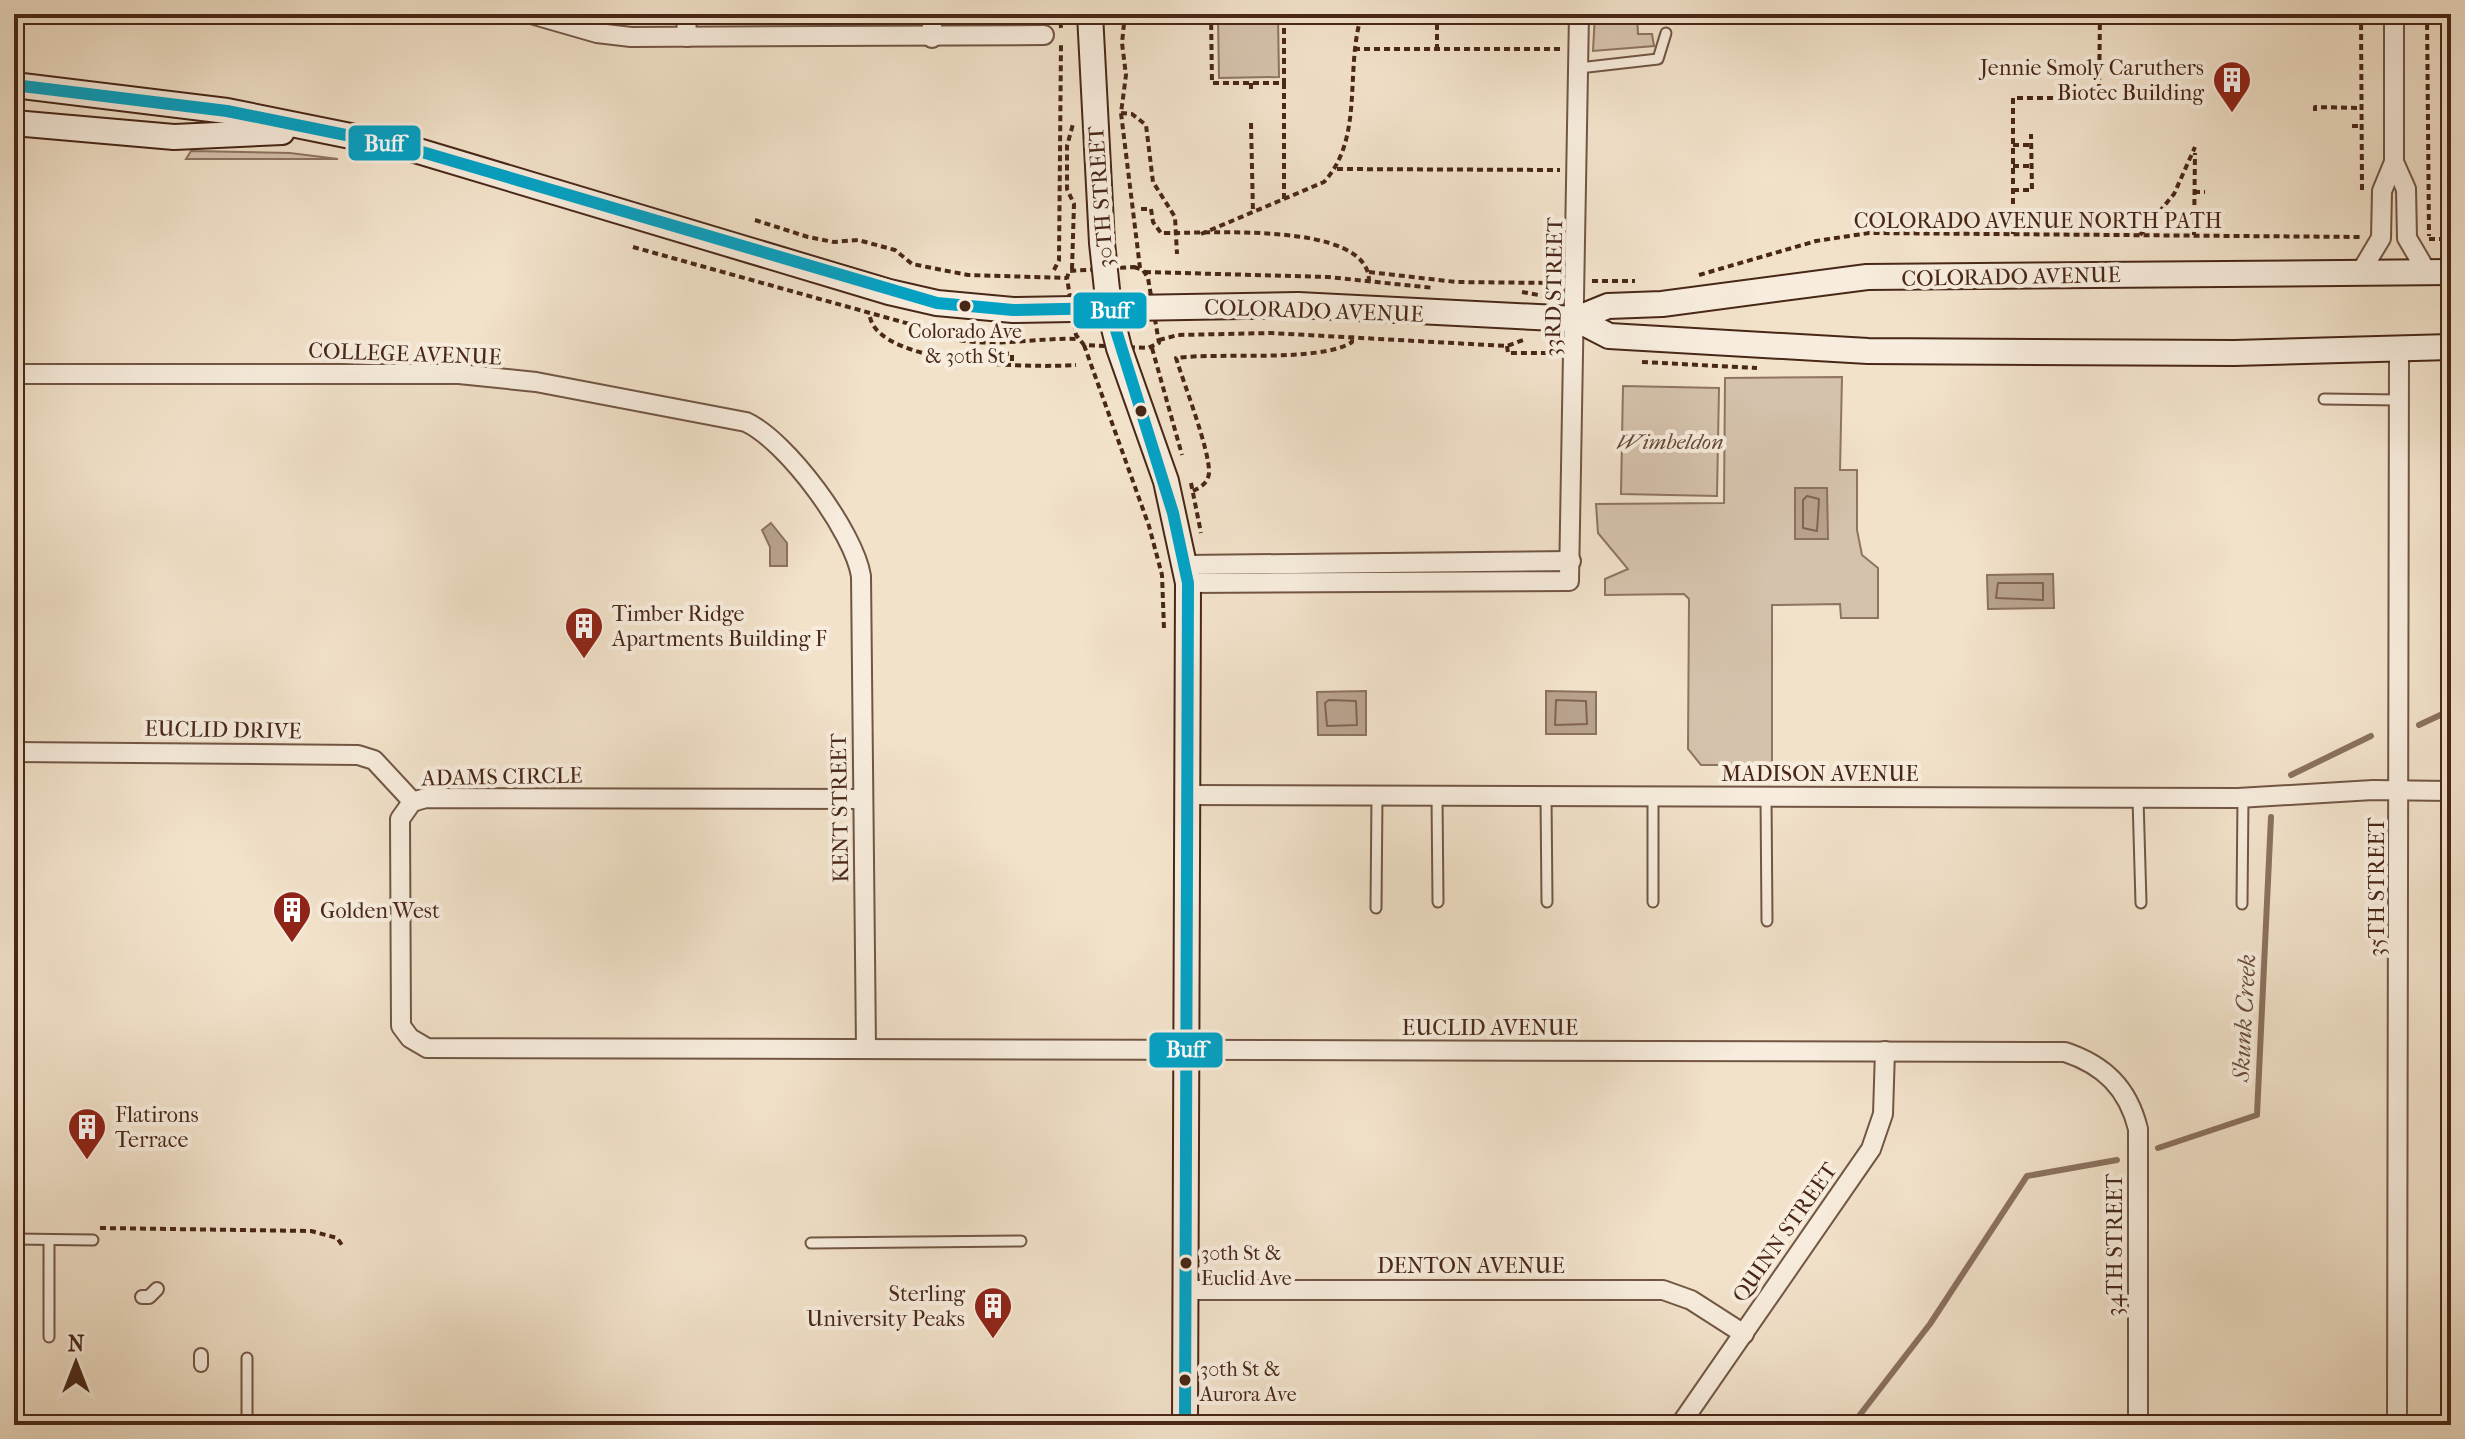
<svg xmlns="http://www.w3.org/2000/svg" width="2465" height="1439" viewBox="0 0 2465 1439" font-family="'IM FELL French Canon',serif">
	<style>
		.green { fill: #d5c2ac; stroke: #8e7462; stroke-width: 2 }
		.water { fill: #b8a28d; stroke: #8b715e; stroke-width: 2 }
		.lines { fill: none; stroke-linecap: round; stroke-linejoin: round }
		.shore { stroke: #806452; stroke-width: 2 }
		.stream { stroke: #8b715e; stroke-width: 6 }
		.service-casing { stroke: #725644; stroke-width: 13 }
		.pedestrian-casing { stroke: #725644; stroke-width: 16 }
		.minor-casing { stroke: #725644; stroke-width: 22 }
		.secondary-casing { stroke: #482717; stroke-width: 28 }
		.path { stroke: #482717; stroke-width: 4; stroke-dasharray: 6 4; stroke-linecap: butt }
		.service { stroke: #f7ecdd; stroke-width: 9 }
		.pedestrian { stroke: #f7ecdd; stroke-width: 12 }
		.minor { stroke: #f7ecdd; stroke-width: 18 }
		.secondary { stroke: #f7ecdd; stroke-width: 24 }
		.bus-1-casing { stroke: #f7ecdd; stroke-width: 18 }
		.bus-1 { stroke: #04a2c5; stroke-width: 12 }
		.bus-dot { fill: #482717; stroke: #f7ecdd; stroke-width: 3 }
		.labels { text-anchor: middle; stroke-width: 8; stroke-linejoin: round; paint-order: stroke }
		.bus-label { font-size: 20px; fill: #482717; stroke: #f7ecdd; text-anchor: start }
		.poi-label { font-size: 22px; fill: #482717; stroke: #f7ecdd; text-anchor: start }
		.street-label { font-size: 22px; fill: #482717; stroke: #f7ecdd }
		.park-label { font-size: 22px; font-style: italic; fill: #644635; stroke: #f7ecdd }
		.water-label { font-size: 24px; font-style: italic; fill: #6a4c3a; stroke: #f7ecdd }
		.line-badge { stroke: #f7ecdd; stroke-width: 3 }
		.badge-label { font-size: 22px; text-anchor: middle; font-weight: bold; fill: #fff }
	</style>
	<rect width="100%" height="100%" fill="#f2e2ca"/>
	<filter id="stains"><feTurbulence type="fractalNoise" baseFrequency=".0025" numOctaves="4"/><feColorMatrix values="0 0 0 0 .2 0 0 0 0 .09 0 0 0 0 .02 0 0 0 .5 -.17"/></filter>
	<radialGradient id="worn" r=".72"><stop offset=".6" stop-color="#630" stop-opacity="0"/><stop offset="1" stop-color="#630" stop-opacity=".3"/></radialGradient>
	<g class="green">
		<polygon points="1595,14 1637,14 1638,34 1652,34 1654,46 1593,51"/>
		<polygon points="1218,17 1278,17 1279,77 1219,78"/>
		<polygon points="191,151 290,153 338,159 186,159"/>
		<polygon points="1842,377 1840,470 1857,470 1857,530 1862,555 1878,568 1878,618 1841,618 1840,604 1772,605 1772,765 1701,765 1688,749 1689,599 1684,594 1605,595 1605,579 1628,569 1598,533 1596,504 1724,503 1725,378"/>
		<polygon points="1623,386 1719,388 1717,496 1621,494"/>
	</g>
	<g class="water">
		<polygon points="1795,488 1827,488 1828,539 1795,539"/>
		<polygon points="771,523 787,543 787,566 770,566 770,547 762,530"/>
		<polygon points="2053,574 2054,608 1988,609 1987,575"/>
		<polygon points="1366,691 1366,735 1318,735 1317,692"/>
		<polygon points="1546,691 1596,692 1596,734 1546,734"/>
	</g>
	<g class="lines">
		<g class="shore">
			<polygon points="1807,496 1819,499 1817,531 1803,528 1803,500"/>
			<polygon points="2043,583 2043,600 1996,598 1998,583"/>
			<polygon points="1329,700 1356,701 1357,725 1327,726 1325,703"/>
			<polygon points="1556,700 1586,701 1587,724 1555,725"/>
		</g>
		<g class="stream">
			<polyline points="2419,725 2451,710"/>
			<polyline points="2291,775 2371,736"/>
			<polyline points="2158,1148 2257,1115 2271,817"/>
			<polyline points="1852,1425 1930,1324 2027,1176 2117,1160"/>
		</g>
		<g class="service-casing">
			<g id="service">
				<polyline points="1579,68 1658,59 1666,33"/>
				<polyline points="2324,399 2400,400"/>
				<polyline points="1437,796 1438,902"/>
				<polyline points="1546,796 1547,902"/>
				<polyline points="1653,797 1653,902"/>
				<polyline points="1766,797 1767,921"/>
				<polyline points="2138,798 2141,903"/>
				<polyline points="2242,904 2243,797"/>
				<polyline points="1376,908 1377,796"/>
				<polyline points="14,1239 93,1240"/>
				<polyline points="49,1240 49,1337"/>
				<polyline points="811,1243 1021,1241"/>
				<polyline points="247,1358 247,1425"/>
			</g>
		</g>
		<g class="pedestrian-casing">
			<g id="pedestrian">
				<polyline points="142,1297 149,1297 157,1289"/>
				<polyline points="201,1355 201,1365"/>
			</g>
		</g>
		<g class="minor-casing">
			<g id="minor">
				<polyline points="531,14 597,33 631,37 1044,35"/>
				<polyline points="686,14 687,37"/>
				<polyline points="932,14 932,38"/>
				<polyline points="2394,14 2394,162 2406,189 2407,238 2427,272"/>
				<polyline points="2360,273 2381,238 2382,191 2394,162"/>
				<path d="M14,374H459L536,382L746,422C787,441 854,532 861,576L866,1049"/>
				<polyline points="1186,565 1571,561"/>
				<polyline points="1188,583 1569,581 1579,14"/>
				<polyline points="14,752 358,755 374,760 413,802"/>
				<polyline points="1188,795 2238,798 2373,790 2451,791"/>
				<path d="M863,799L426,798L412,802L400,819L401,1026L410,1038L427,1048L2065,1052C2104,1065 2128,1088 2138,1129V1425"/>
				<polyline points="1186,1290 1663,1290 1691,1300 1744,1334"/>
				<polyline points="1680,1425 1871,1149 1883,1114 1885,1051"/>
				<polyline points="2397,1425 2399,348"/>
			</g>
		</g>
		<g class="secondary-casing">
			<g id="secondary">
				<polyline points="1090,14 1102,243 1109,308 1119,348 1166,481 1188,583 1185,1425"/>
				<polyline points="14,85 227,111 405,147 889,292 937,303 1013,310 1298,305 1576,319 1609,336 1868,351 2234,353 2451,347"/>
				<polyline points="14,123 174,137 282,132"/>
				<polyline points="1576,319 1608,306 1662,304 1867,277 2451,272"/>
			</g>
		</g>
		<g class="path">
			<polyline points="1060,14 1061,28"/>
			<polyline points="1125,14 1122,43 1126,75 1121,113 1140,268"/>
			<polyline points="1211,14 1212,83 1284,83 1284,14"/>
			<polyline points="1437,14 1437,48"/>
			<polyline points="2361,14 2362,190"/>
			<polyline points="2427,14 2429,236"/>
			<polyline points="1354,49 1560,49"/>
			<polyline points="1251,83 1251,91"/>
			<polyline points="1284,83 1284,199"/>
			<polyline points="2315,111 2315,107 2362,108"/>
			<polyline points="1121,113 1132,114 1146,125 1153,182 1175,217 1177,254"/>
			<polyline points="1251,123 1253,213"/>
			<polyline points="2352,126 2362,126"/>
			<polyline points="2013,145 2030,145"/>
			<polyline points="2013,166 2031,166"/>
			<polyline points="1337,169 1560,170"/>
			<polyline points="2013,190 2032,190 2031,134"/>
			<polyline points="2194,192 2205,192"/>
			<path d="M1141,209H1151L1153,222L1161,233C1204,234 1369,220 1369,281"/>
			<polyline points="755,220 808,237 834,242 858,240 895,250 912,264 968,275 1067,278"/>
			<path d="M1201,234L1324,182C1365,137 1344,69 1362,14"/>
			<polyline points="2013,234 2013,98 2099,98 2100,14"/>
			<polyline points="2140,235 2174,194 2195,147"/>
			<polyline points="2194,235 2195,153"/>
			<polyline points="2429,239 2451,239"/>
			<path d="M633,247L924,328C972,354 1025,337 1078,339"/>
			<polygon points="1134,267 1143,270 1148,278 1159,343 1148,348 1084,345 1076,335 1067,278 1069,271"/>
			<polyline points="1072,269 1074,204 1067,189 1067,146 1073,124"/>
			<polyline points="1054,270 1059,260 1061,44"/>
			<polyline points="1145,272 1328,277 1434,288"/>
			<polyline points="1369,272 1456,282 1555,283"/>
			<polyline points="1699,275 1816,241 1869,233 2361,237"/>
			<polyline points="1592,281 1635,281"/>
			<polyline points="1522,292 1544,296"/>
			<path d="M870,317C880,366 1036,368 1076,365"/>
			<polyline points="1159,340 1178,335 1271,333 1507,346 1526,339"/>
			<polyline points="990,345 990,352 1012,354 1012,365"/>
			<polyline points="1084,345 1149,526 1162,575 1164,629"/>
			<polyline points="1507,346 1508,353 1558,353"/>
			<polyline points="1152,348 1182,455"/>
			<polyline points="1642,362 1757,368"/>
			<polyline points="1191,483 1201,533"/>
			<path d="M1193,491C1201,487 1208,483 1209,473C1210,451 1184,384 1176,358C1219,352 1321,363 1352,342V335"/>
			<polyline points="100,1228 311,1231 337,1238 342,1245"/>
		</g>
		<use href="#service" class="service"/>
		<use href="#pedestrian" class="pedestrian"/>
		<use href="#minor" class="minor"/>
		<use href="#secondary" class="secondary"/>
		<g class="bus-1-casing">
			<polyline id="bus-1" points="14,85 227,111 405,147 937,303 1013,310 1109,308 1173,513 1188,583 1185,1425"/>
		</g>
		<use href="#bus-1" class="bus-1"/>
	</g>
	<defs>
		<g id="building-pin" transform="scale(2)"><path d="M0 17L-7.5 6A9.5 9.5 0 1 1 7.5 6Z" fill="#8f2418" stroke="#f7ecdd"/><path d="M-4-6H4V6H1V3H-1V6H-4ZM-2.5-4.3h1.7v1.8h-1.7ZM.8-4.3h1.7v1.8H.8ZM-2.5-1h1.7V.8h-1.7ZM.8-1h1.7V.8H.8Z" fill="#fff"/></g>
	</defs>
	<g fill-rule="evenodd">
		<use href="#building-pin" x="2232" y="80"/>
		<use href="#building-pin" x="584" y="626"/>
		<use href="#building-pin" x="292" y="910"/>
		<use href="#building-pin" x="87" y="1127"/>
		<use href="#building-pin" x="993" y="1306"/>
	</g>
	<g class="bus-dot">
		<circle cx="965" cy="306" r="7"/>
		<circle cx="1141" cy="411" r="7"/>
		<circle cx="1186" cy="1263" r="7"/>
		<circle cx="1185" cy="1380" r="7"/>
	</g>
	<g class="labels">
		<g class="bus-label">
			<text x="965" y="338" text-anchor="middle">Colorado Ave<tspan x="965" dy="25">&amp; 30th St</tspan></text>
			<text x="1201" y="1260">30th St &amp;<tspan x="1201" dy="25">Euclid Ave</tspan></text>
			<text x="1200" y="1376">30th St &amp;<tspan x="1200" dy="25">Aurora Ave</tspan></text>
		</g>
		<g class="poi-label">
			<text x="2204" y="75" text-anchor="end">Jennie Smoly Caruthers<tspan x="2204" dy="25">Biotec Building</tspan></text>
			<text x="612" y="621">Timber Ridge<tspan x="612" dy="25">Apartments Building F</tspan></text>
			<text x="320" y="918">Golden West</text>
			<text x="115" y="1122">Flatirons<tspan x="115" dy="25">Terrace</tspan></text>
			<text x="965" y="1301" text-anchor="end">Sterling<tspan x="965" dy="25">University Peaks</tspan></text>
		</g>
		<g class="street-label">
			<text transform="translate(1100 197) rotate(-94)" y="8">30TH STREET</text>
			<text x="2038" y="228">COLORADO AVENUE NORTH PATH</text>
			<text transform="translate(2011 276) rotate(-1)" y="8">COLORADO AVENUE</text>
			<text transform="translate(1553 287) rotate(-89)" y="8">33RD STREET</text>
			<text transform="translate(1314 310) rotate(2)" y="8">COLORADO AVENUE</text>
			<text transform="translate(405 353) rotate(2)" y="8">COLLEGE AVENUE</text>
			<text transform="translate(223 729) rotate(1)" y="8">EUCLID DRIVE</text>
			<text x="1820" y="781">MADISON AVENUE</text>
			<text transform="translate(502 776) rotate(-1)" y="8">ADAMS CIRCLE</text>
			<text transform="translate(839 808) rotate(-91)" y="8">KENT STREET</text>
			<text transform="translate(2376 887) rotate(-90)" y="8">35TH STREET</text>
			<text x="1490" y="1035">EUCLID AVENUE</text>
			<text transform="translate(1784 1232) rotate(-55)" y="8">QUINN STREET</text>
			<text transform="translate(2114 1245) rotate(-90)" y="8">34TH STREET</text>
			<text x="1471" y="1273">DENTON AVENUE</text>
		</g>
		<g class="park-label">
			<text x="1670" y="449">Wimbeldon</text>
		</g>
		<g class="water-label">
			<text transform="translate(2244 1018) rotate(-87)" y="8">Skunk Creek</text>
		</g>
	</g>
	<g class="line-badge">
		<rect x="347" y="124" width="75" height="38" rx="8" fill="#04a2c5"/>
		<rect x="1072" y="291" width="76" height="39" rx="8" fill="#04a2c5"/>
		<rect x="1148" y="1031" width="76" height="38" rx="8" fill="#04a2c5"/>
	</g>
	<g class="badge-label">
		<text x="384" y="151">Buff</text>
		<text x="1110" y="318">Buff</text>
		<text x="1186" y="1057">Buff</text>
	</g>
	<rect width="2465" height="1439" fill="none" stroke="#f2e2ca" stroke-width="48"/>
	<rect x="16" y="16" width="2433" height="1407" fill="none" stroke="#482717" stroke-width="4"/>
	<rect x="24" y="24" width="2417" height="1391" fill="none" stroke="#482717" stroke-width="2"/>
	<g transform="translate(76 1363)" stroke="#f7ecdd" stroke-width="6" paint-order="stroke">
	<path d="M0-6L14 30L0 20L-14 30Z" fill="#482717"/>
	<text y="-12" font-size="22" font-weight="bold" text-anchor="middle" fill="#482717">N</text>
	</g>
	<rect width="100%" height="100%" filter="url(#stains)"/>
	<rect width="100%" height="100%" fill="url(#worn)"/>
</svg>
